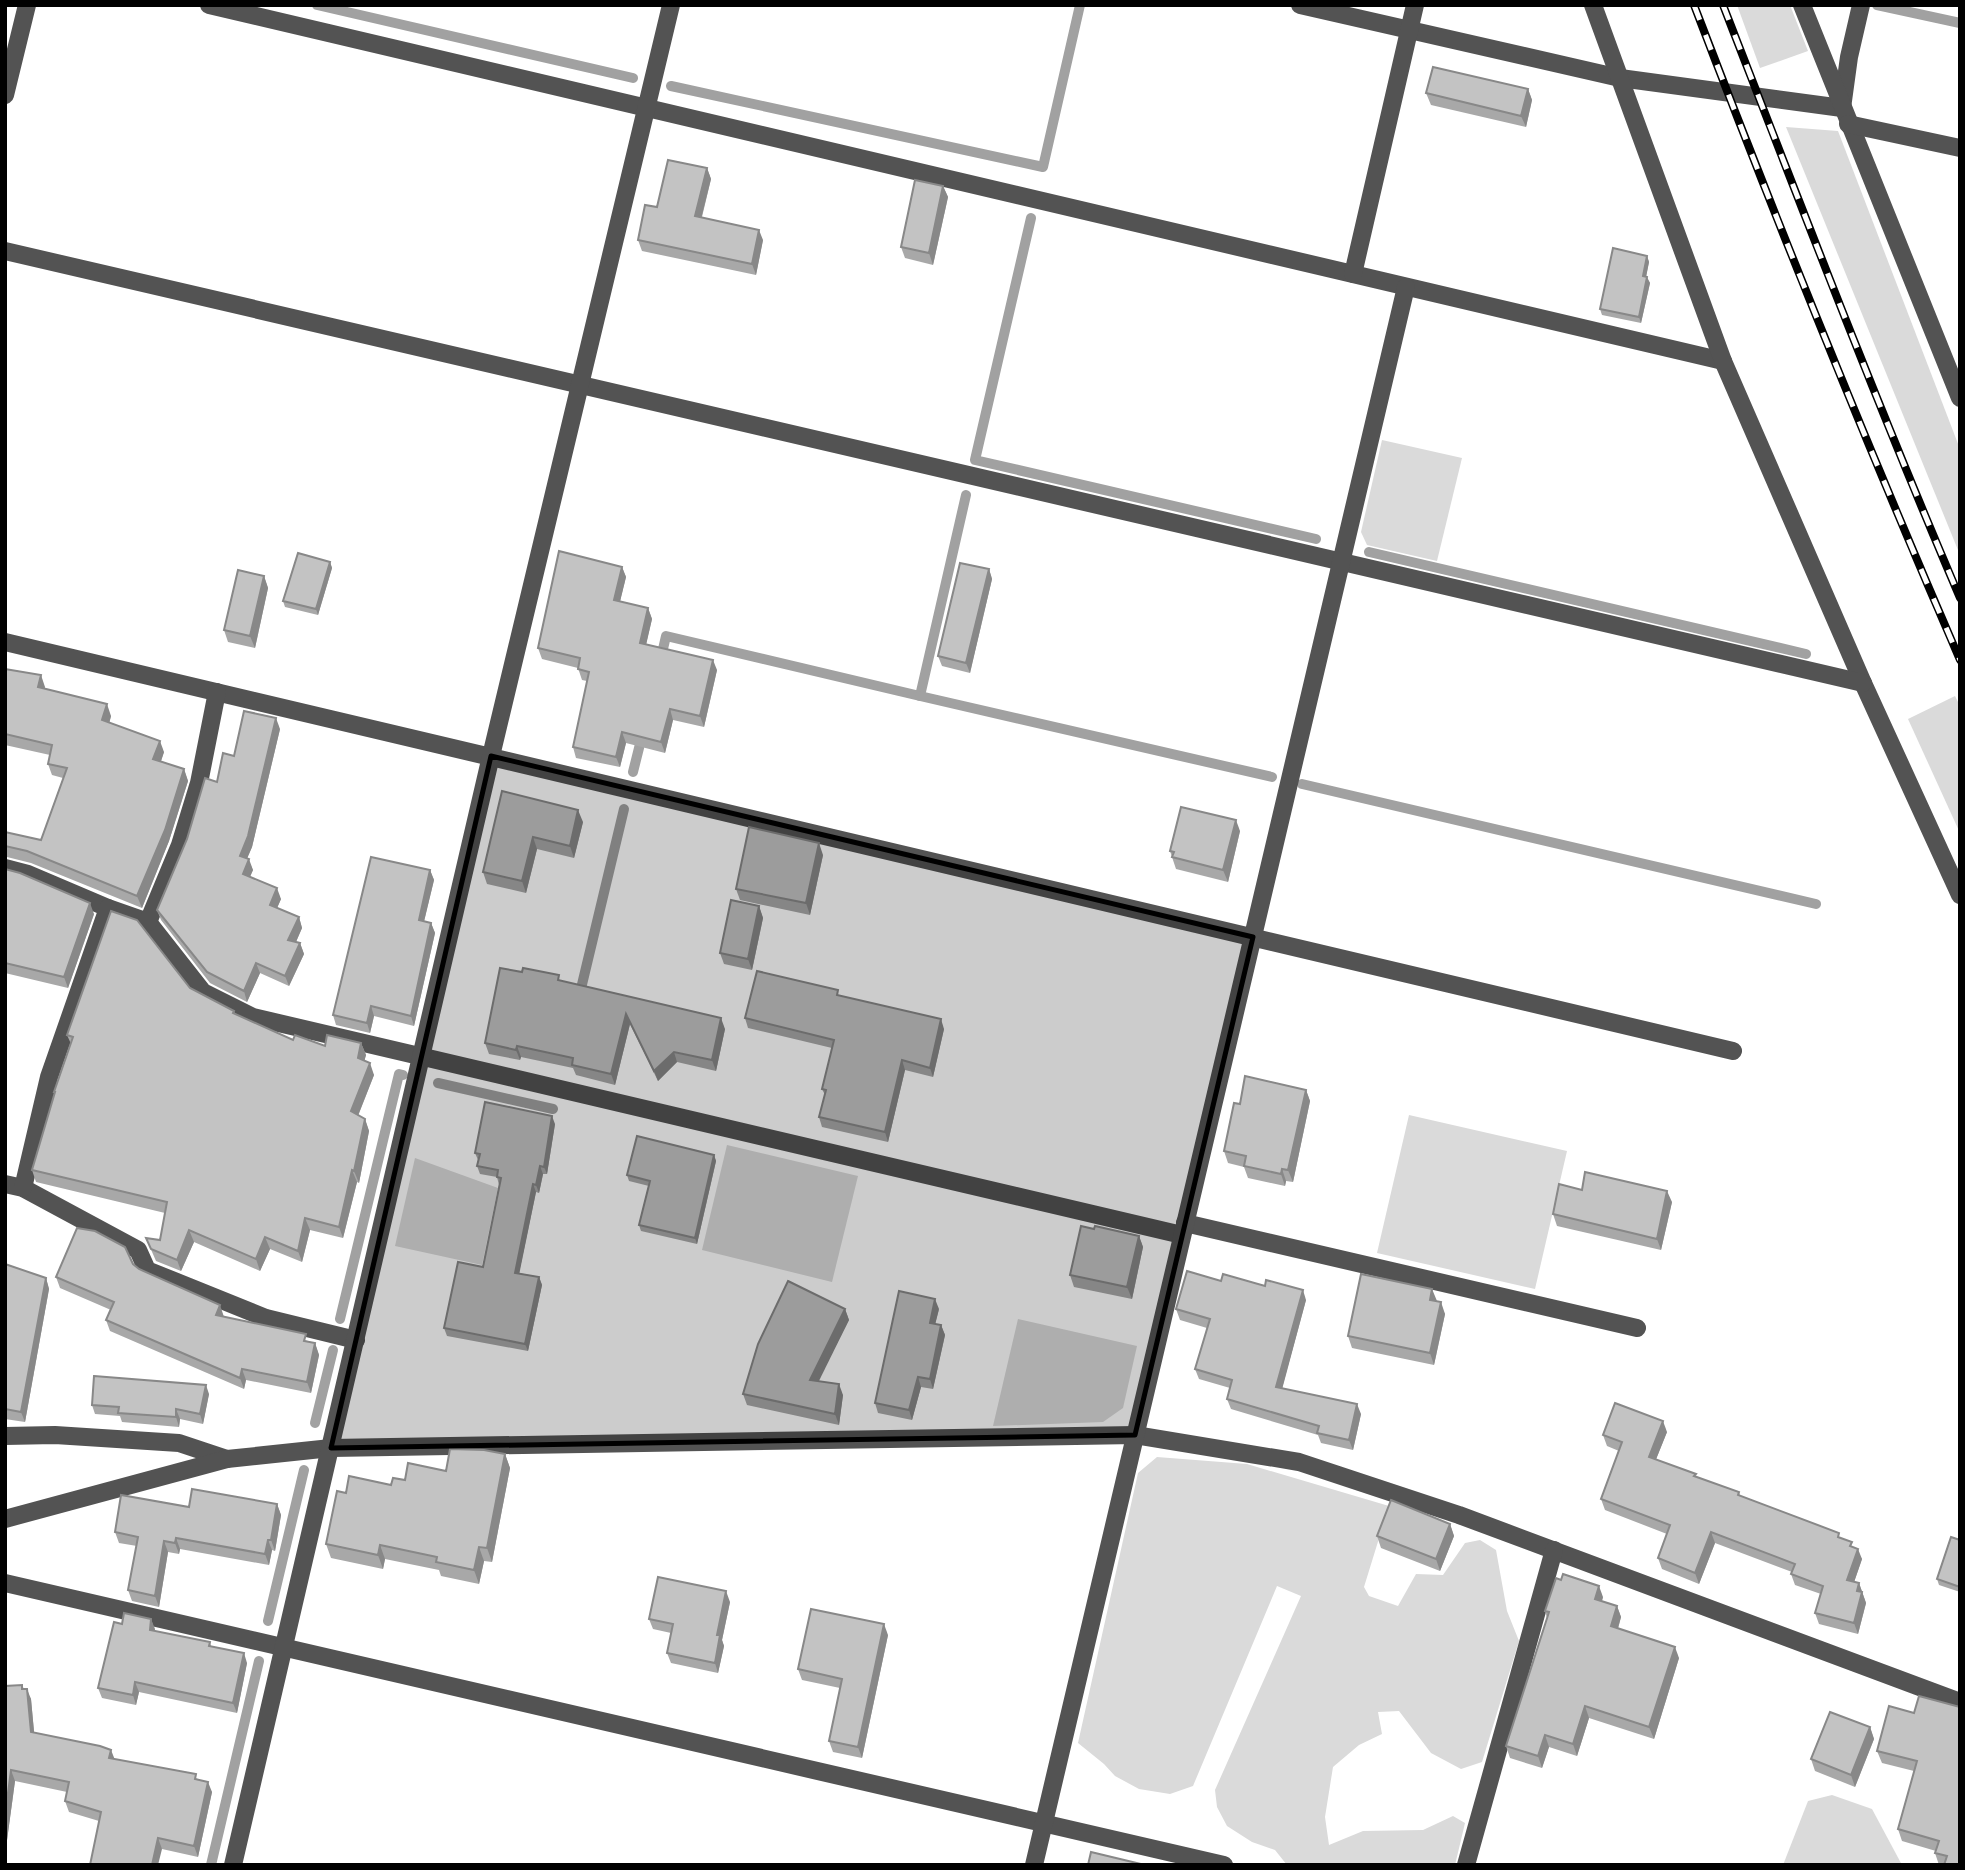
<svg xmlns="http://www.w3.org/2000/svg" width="1965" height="1870" viewBox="0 0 1965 1870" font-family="Figtree,sans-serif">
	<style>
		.green { fill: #dadada }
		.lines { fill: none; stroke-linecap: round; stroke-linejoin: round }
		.stream { stroke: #a1a1a1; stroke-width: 10 }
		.minor { stroke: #535353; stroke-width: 18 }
		.rail-casing { stroke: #000; stroke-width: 8 }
		.rail { stroke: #fff; stroke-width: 5; stroke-dasharray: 16; stroke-linecap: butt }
		.wall { fill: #a8a8a8 }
		.shaded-wall { fill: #888 }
		.building { fill: #c3c3c3; stroke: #888; stroke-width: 2 }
		.marked { fill: #000; fill-opacity: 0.2; stroke: #000; stroke-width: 5; stroke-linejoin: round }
	</style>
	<rect width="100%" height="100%" fill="#fff"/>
	<g class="green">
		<polygon points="1737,5 1790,5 1808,51 1760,68"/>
		<polygon points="1786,127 1838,131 1960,449 1960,555"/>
		<polygon points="1382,440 1462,458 1437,561 1367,545 1361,532"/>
		<polygon points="1955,696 1960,706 1960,833 1908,719"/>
		<polygon points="1409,1115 1567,1151 1535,1289 1377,1253"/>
		<polygon points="727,1145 858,1176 832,1282 702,1250"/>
		<polygon points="415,1158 498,1188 482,1265 395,1246"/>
		<polygon points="1018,1319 1137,1346 1123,1408 1103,1422 993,1426"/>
		<polygon points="1157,1457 1247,1464 1389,1506 1364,1587 1369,1596 1398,1606 1416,1574 1443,1575 1465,1543 1480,1540 1496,1550 1507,1611 1519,1641 1482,1762 1461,1769 1431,1753 1399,1711 1378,1712 1382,1734 1359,1745 1333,1767 1325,1817 1329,1845 1363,1831 1423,1830 1453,1816 1465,1823 1455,1865 1287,1865 1275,1850 1252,1842 1227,1826 1217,1807 1215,1790 1301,1596 1277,1586 1193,1786 1170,1794 1139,1789 1115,1776 1104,1764 1078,1743 1138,1473"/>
		<polygon points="1832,1795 1872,1809 1902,1865 1783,1865 1808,1801"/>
	</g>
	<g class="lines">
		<g class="stream">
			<polyline points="317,5 633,78"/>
			<polyline points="1877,5 1960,23"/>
			<polyline points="671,86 1043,167 1080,5"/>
			<polyline points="1031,218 975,460 1316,539"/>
			<polyline points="1369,552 1806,654"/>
			<polyline points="660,662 666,636 920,696 966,495"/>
			<polyline points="920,696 1272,777"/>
			<polyline points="633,772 643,732"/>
			<polyline points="1302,784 1816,904"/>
			<polyline points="579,997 624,809"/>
			<polyline points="438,1083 553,1109"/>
			<polyline points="340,1319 399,1074 403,1075"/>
			<polyline points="315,1423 333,1350"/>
			<polyline points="268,1621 304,1470"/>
			<polyline points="211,1865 259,1661"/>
		</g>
		<g class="minor">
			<polyline points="209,5 1723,361"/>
			<polyline points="1300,5 1620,78 1842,108 1849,57 1861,5"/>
			<polyline points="1593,5 1723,361 1863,683 1960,895"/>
			<polyline points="1802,5 1960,398"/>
			<polyline points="5,95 27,5"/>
			<polyline points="1848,124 1960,148"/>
			<polyline points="5,251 1863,683"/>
			<polyline points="1353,274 1415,5"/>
			<polyline points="5,642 1733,1051"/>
			<polyline points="5,868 28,874 108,908 148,922 203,992 253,1017 1182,1235"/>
			<polyline points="148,922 180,845 199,783 217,692"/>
			<polyline points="5,1184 23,1188 138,1250 147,1270 266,1318 356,1340"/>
			<polyline points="23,1188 49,1077 108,908"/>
			<polyline points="1185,1223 1637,1328"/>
			<polyline points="5,1436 55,1435 179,1443 227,1459"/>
			<polyline points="5,1519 227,1459 331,1448 1135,1435 1299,1462 1459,1515 1960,1702"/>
			<polyline points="5,1583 1224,1865"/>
			<polyline points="233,1865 491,756 671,5"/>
			<polyline points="1034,1865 1406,287"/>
			<polyline points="1466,1865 1554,1550"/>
		</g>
		<g class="rail-casing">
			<g id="rail">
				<path d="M1694,5C1778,225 1866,443 1960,660"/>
				<path d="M1723,5C1800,203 1876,402 1960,598"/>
			</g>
		</g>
		<use href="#rail" class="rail"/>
	</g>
	<g class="wall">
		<polygon points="1528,89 1532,100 1526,127 1431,105 1426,93"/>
		<polygon points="707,168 711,179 702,217 763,240 756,275 642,251 638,240 657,207"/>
		<polygon points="943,186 948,197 933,265 905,258 901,247"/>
		<polygon points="1647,256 1649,262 1646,277 1650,283 1641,323 1602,315 1600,309"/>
		<polygon points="330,562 332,568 318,615 285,607 283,601"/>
		<polygon points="622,567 626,577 620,601 648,608 652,619 646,644 717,670 704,727 673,720 665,753 626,743 620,767 576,758 573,747 587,681 582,680 578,668 542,659 538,648"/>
		<polygon points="989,569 992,579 970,673 942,666 938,656"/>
		<polygon points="264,576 268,588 255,648 228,642 224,630"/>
		<polygon points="5,669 45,687 44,688 111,716 109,723 164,752 161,761 184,769 188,781 169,841 142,908 31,863 7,857 5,858 5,832 41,840 63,778 52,775 48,764 50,755 5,745"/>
		<polygon points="280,729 252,847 247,858 253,870 250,876 281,899 277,908 299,917 302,928 296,942 300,943 304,954 289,986 260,973 247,1002 210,983 161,920 157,910 217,782 234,756"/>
		<polygon points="502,791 583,822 574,858 537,849 526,893 487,884 483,872"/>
		<polygon points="1240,831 1228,882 1176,869 1170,851"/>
		<polygon points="823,855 810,915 740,900 736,889"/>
		<polygon points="5,869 94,914 68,988 5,973"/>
		<polygon points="430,870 434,880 424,921 431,923 435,933 414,1026 374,1016 370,1033 336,1025 333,1015"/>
		<polygon points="759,906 763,918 752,970 724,964 720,953"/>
		<polygon points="561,981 725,1029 716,1071 677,1062 658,1081 630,1024 615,1085 576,1075 573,1068 521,1057 520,1060 489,1054 485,1043"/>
		<polygon points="190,988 234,1011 235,1014 293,1040 325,1046 361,1043 366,1055 364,1061 374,1075 358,1116 365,1119 369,1131 359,1183 357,1182 343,1238 310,1230 302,1262 270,1249 260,1271 194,1242 181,1271 156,1261 146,1238 160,1240 165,1213 36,1182 32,1170 55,1095 54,1092 71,1044 67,1035"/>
		<polygon points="840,996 944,1029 933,1077 905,1070 888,1142 822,1127 819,1117 825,1095 822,1089 832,1048 748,1028 745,1018"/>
		<polygon points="1306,1090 1310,1101 1293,1182 1286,1181 1285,1186 1248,1178 1244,1167 1228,1163 1224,1151 1240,1104"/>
		<polygon points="555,1124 547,1174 543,1174 539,1193 536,1192 519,1273 539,1277 542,1285 528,1351 447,1336 444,1328 483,1267 499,1185 497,1177 480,1174 477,1166 478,1160 475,1153"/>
		<polygon points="714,1155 716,1161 697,1244 641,1231 639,1225 649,1186 629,1181 627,1175"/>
		<polygon points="1582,1190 1672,1202 1661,1250 1557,1226 1553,1214"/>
		<polygon points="1094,1229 1139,1236 1143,1247 1132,1299 1074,1287 1070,1275"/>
		<polygon points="5,1264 46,1278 49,1289 25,1422 5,1419"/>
		<polygon points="133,1264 139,1269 224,1317 315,1343 319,1355 311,1393 246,1380 244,1389 110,1331 106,1320 111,1310 60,1288 56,1277"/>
		<polygon points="1221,1281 1306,1300 1282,1388 1361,1414 1353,1450 1321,1443 1318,1435 1231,1409 1227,1399 1230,1388 1199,1379 1195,1369 1207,1328 1180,1320 1176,1309"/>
		<polygon points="1437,1301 1445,1314 1434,1365 1352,1348 1348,1336"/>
		<polygon points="845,1309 849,1320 818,1381 843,1395 839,1425 747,1405 743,1394"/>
		<polygon points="939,1309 935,1324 941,1325 945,1335 933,1389 921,1387 912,1420 878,1413 875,1403"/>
		<polygon points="209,1394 203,1424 180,1419 179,1427 122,1422 120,1416 95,1414 92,1405"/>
		<polygon points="1667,1432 1656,1459 1697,1477 1739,1492 1740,1496 1841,1538 1853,1547 1862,1559 1854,1582 1859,1583 1866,1603 1858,1634 1819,1624 1815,1613 1821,1594 1795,1585 1791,1574 1792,1572 1715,1543 1699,1584 1662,1569 1658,1558 1667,1534 1605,1510 1601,1499 1619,1451 1607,1446 1603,1435"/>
		<polygon points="505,1454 510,1468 492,1562 484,1561 479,1584 441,1576 439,1570 385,1559 383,1569 331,1558 326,1544 346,1493 391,1485 405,1480 446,1471"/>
		<polygon points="277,1504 281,1515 275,1551 272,1550 269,1565 180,1549 179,1554 168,1552 159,1607 132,1601 128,1590 137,1546 119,1543 115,1532 189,1507"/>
		<polygon points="1450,1524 1454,1536 1440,1571 1381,1548 1377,1536"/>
		<polygon points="1960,1540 1960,1592 1939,1585 1937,1579"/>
		<polygon points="1603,1597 1602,1601 1617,1606 1621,1617 1618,1629 1679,1658 1654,1739 1589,1718 1577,1756 1549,1747 1542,1768 1510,1758 1506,1746 1547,1618 1545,1611"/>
		<polygon points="730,1602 722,1640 724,1646 718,1673 671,1663 667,1653 671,1633 653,1629 649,1619"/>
		<polygon points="151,1619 155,1631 210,1642 211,1646 247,1663 237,1713 139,1692 136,1705 102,1698 98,1688 122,1624"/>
		<polygon points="888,1635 862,1758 833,1752 829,1741 840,1688 802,1680 798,1669"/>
		<polygon points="22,1685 24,1689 31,1699 34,1732 115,1759 198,1779 212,1792 198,1857 162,1849 99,1821 69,1812 65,1801 67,1792 15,1781 5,1855 5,1686"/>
		<polygon points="1914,1713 1960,1865 1939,1865 1935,1853 1936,1851 1902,1841 1898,1829 1914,1771 1882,1763 1877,1751"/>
		<polygon points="1870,1727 1874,1739 1855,1787 1815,1771 1811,1759"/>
	</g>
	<g class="shaded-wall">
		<polygon points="1528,89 1532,100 1526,127 1521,116"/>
		<polygon points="707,168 711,179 699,227 695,216"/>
		<polygon points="943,186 948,197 933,265 929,253"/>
		<polygon points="759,230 763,240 756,275 752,264"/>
		<polygon points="1647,256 1649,262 1645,282 1643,276"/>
		<polygon points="1647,277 1650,283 1641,323 1639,317"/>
		<polygon points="330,562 332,568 318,615 316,609"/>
		<polygon points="622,567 626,577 618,610 614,600"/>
		<polygon points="989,569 992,579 970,673 966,663"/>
		<polygon points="264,576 268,588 255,648 250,636"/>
		<polygon points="648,608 652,619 644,654 640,643"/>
		<polygon points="713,660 717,670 704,727 700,716"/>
		<polygon points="41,675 45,687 42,698 38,687"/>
		<polygon points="107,704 111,716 107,732 102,720"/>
		<polygon points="670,709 673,720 665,753 661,742"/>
		<polygon points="276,718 280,729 252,847 244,866 240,856"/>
		<polygon points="622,732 626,743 620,767 616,757"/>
		<polygon points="160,741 164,752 158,770 153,759"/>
		<polygon points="184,769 188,781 169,841 142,908 137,896"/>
		<polygon points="578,810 583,822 574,858 570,846"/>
		<polygon points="1236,820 1240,831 1228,882 1223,870"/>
		<polygon points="533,837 537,849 526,893 522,881"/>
		<polygon points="819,843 823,855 810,915 806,903"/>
		<polygon points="249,859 253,870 247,884 243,874"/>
		<polygon points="430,870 434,880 422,930 419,920"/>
		<polygon points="277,888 281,899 274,915 270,905"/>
		<polygon points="90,903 94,914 68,988 64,977"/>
		<polygon points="759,906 763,918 752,970 748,959"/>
		<polygon points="299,917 302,928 292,951 288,940"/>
		<polygon points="431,923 435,933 414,1026 411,1016"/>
		<polygon points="300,943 304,954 289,986 285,976"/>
		<polygon points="256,963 260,973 247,1002 244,991"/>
		<polygon points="371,1006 374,1016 370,1033 367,1023"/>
		<polygon points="626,1014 630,1024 615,1085 611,1074"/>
		<polygon points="721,1018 725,1029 716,1071 712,1060"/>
		<polygon points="941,1019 944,1029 933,1077 930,1068"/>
		<polygon points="361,1043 366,1055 362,1070 358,1058"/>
		<polygon points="517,1046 521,1057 520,1060 516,1050"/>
		<polygon points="674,1052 677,1062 658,1081 654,1071"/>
		<polygon points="902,1060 905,1070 888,1142 885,1132"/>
		<polygon points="370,1063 374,1075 355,1123 351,1111"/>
		<polygon points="1306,1090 1310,1101 1293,1182 1288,1170"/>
		<polygon points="552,1116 555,1124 547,1174 544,1167"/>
		<polygon points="365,1119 369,1131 359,1183 354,1171"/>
		<polygon points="714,1155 716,1161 697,1244 695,1238"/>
		<polygon points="540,1166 543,1174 539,1193 536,1185"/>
		<polygon points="1282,1169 1286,1181 1285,1186 1281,1174"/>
		<polygon points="352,1170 357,1182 343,1238 339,1227"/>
		<polygon points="533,1184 536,1192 518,1280 515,1273"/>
		<polygon points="1667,1191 1672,1202 1661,1250 1657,1239"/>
		<polygon points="305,1218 310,1230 302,1262 298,1251"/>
		<polygon points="189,1230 194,1242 181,1271 177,1260"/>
		<polygon points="1139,1236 1143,1247 1132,1299 1127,1287"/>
		<polygon points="265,1237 270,1249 260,1271 256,1259"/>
		<polygon points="539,1277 542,1285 528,1351 525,1344"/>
		<polygon points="46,1278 49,1289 25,1422 21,1412"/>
		<polygon points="1432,1289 1437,1301 1430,1300"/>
		<polygon points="1303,1290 1306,1300 1280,1397 1276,1387"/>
		<polygon points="935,1299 939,1309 933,1333 930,1323"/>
		<polygon points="1441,1302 1445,1314 1434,1365 1430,1353"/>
		<polygon points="220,1305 224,1317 216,1315"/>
		<polygon points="845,1309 849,1320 814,1391 810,1380"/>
		<polygon points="941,1325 945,1335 933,1389 930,1379"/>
		<polygon points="315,1343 319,1355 311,1393 307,1382"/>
		<polygon points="242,1369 246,1380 244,1389 240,1378"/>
		<polygon points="918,1377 921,1387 912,1420 909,1410"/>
		<polygon points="839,1384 843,1395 839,1425 835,1414"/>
		<polygon points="206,1385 209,1394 203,1424 200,1414"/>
		<polygon points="1357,1404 1361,1414 1353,1450 1349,1440"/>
		<polygon points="176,1409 180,1419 179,1427 176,1417"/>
		<polygon points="1663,1421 1667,1432 1653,1467 1649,1457"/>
		<polygon points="505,1454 510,1468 492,1562 487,1548"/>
		<polygon points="277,1504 281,1515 275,1551 271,1540"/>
		<polygon points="1450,1524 1454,1536 1440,1571 1436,1559"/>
		<polygon points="1711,1532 1715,1543 1699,1584 1695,1573"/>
		<polygon points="176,1538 180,1549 179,1554 175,1543"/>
		<polygon points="268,1540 272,1550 269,1565 265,1554"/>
		<polygon points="164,1541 168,1552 159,1607 155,1596"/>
		<polygon points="380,1545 385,1559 383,1569 378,1555"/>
		<polygon points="479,1547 484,1561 479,1584 474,1570"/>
		<polygon points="1858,1549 1862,1559 1851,1591 1847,1580"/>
		<polygon points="1859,1583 1866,1603 1858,1634 1854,1623 1857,1591"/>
		<polygon points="1599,1586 1603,1597 1599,1610 1595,1599"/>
		<polygon points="726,1591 730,1602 722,1640 724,1646 718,1673 715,1663 717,1635"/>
		<polygon points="1617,1606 1621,1617 1615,1638 1611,1626"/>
		<polygon points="151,1619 155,1629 153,1640 150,1630"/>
		<polygon points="884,1624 888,1635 862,1758 858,1747"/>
		<polygon points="1675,1647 1679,1658 1654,1739 1649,1727"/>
		<polygon points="244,1653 247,1663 237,1713 233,1703"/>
		<polygon points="135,1682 139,1692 136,1705 133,1695"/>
		<polygon points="27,1689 31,1699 35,1742 31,1732"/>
		<polygon points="1585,1706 1589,1718 1577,1756 1573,1744"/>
		<polygon points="1870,1727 1874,1739 1855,1787 1851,1775"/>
		<polygon points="1545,1735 1549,1747 1542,1768 1538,1756"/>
		<polygon points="111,1750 115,1760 109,1758"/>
		<polygon points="11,1770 15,1781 5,1855 5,1816"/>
		<polygon points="208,1782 212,1792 198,1857 194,1846"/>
		<polygon points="158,1838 162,1849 158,1865 152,1865"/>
	</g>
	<g class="building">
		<polygon points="1433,67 1528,89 1521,116 1426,93"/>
		<polygon points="668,160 707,168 695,216 759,230 752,264 638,240 645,205 657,207"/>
		<polygon points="915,180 943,186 929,253 901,247"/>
		<polygon points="1613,248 1647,256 1643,276 1647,277 1639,317 1600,309"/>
		<polygon points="559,551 622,567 614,600 648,608 640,643 713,660 700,716 670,709 661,742 622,732 616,757 573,747 589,672 578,669 580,658 538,648"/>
		<polygon points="298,553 330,562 316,609 283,601"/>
		<polygon points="960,563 989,569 966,663 938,656"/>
		<polygon points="238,570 264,576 250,636 224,630"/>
		<polygon points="5,669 41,675 38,687 107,704 102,720 160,741 153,759 184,769 165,830 137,896 27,851 5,846 5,832 41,840 67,768 48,764 52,745 5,734"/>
		<polygon points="244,711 276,718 248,836 240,856 249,859 243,874 277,888 270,905 299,917 288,940 300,943 285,976 256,963 244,991 207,972 157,910 187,839 205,778 217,782 223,753 234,756"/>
		<polygon points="502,791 578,810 570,846 533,837 522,881 483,872"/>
		<polygon points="1181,807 1236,820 1223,870 1172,857 1174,852 1170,851"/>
		<polygon points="749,827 819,843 806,903 736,889"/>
		<polygon points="371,857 430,870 419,920 431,923 411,1016 371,1006 367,1023 333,1015"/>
		<polygon points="5,869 20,873 90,903 64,977 5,963"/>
		<polygon points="731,900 759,906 748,959 720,953"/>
		<polygon points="111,911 137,920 190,988 234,1011 233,1013 293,1040 295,1035 325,1046 327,1035 361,1043 358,1058 370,1063 351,1111 365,1119 354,1171 352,1170 339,1227 305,1218 298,1251 265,1237 256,1259 189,1230 177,1260 151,1249 146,1238 160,1240 167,1202 32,1170 55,1092 54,1092 73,1037 67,1035"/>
		<polygon points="500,968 522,972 523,968 559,975 558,980 721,1018 712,1060 674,1052 654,1071 626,1014 611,1074 572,1065 573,1058 517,1046 516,1050 485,1043"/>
		<polygon points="757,971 838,990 837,995 941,1019 930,1068 902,1060 885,1132 819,1117 826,1090 822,1089 834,1040 745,1018"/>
		<polygon points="1245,1076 1306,1090 1288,1170 1282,1169 1281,1174 1244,1166 1246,1156 1224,1151 1234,1103 1240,1104"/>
		<polygon points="485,1102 552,1116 544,1167 540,1166 536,1185 533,1184 515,1273 539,1277 525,1344 444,1328 458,1262 483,1267 501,1178 497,1177 498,1170 477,1166 480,1154 475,1153"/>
		<polygon points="637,1136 714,1155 695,1238 639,1225 650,1181 627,1175"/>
		<polygon points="1585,1172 1667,1191 1657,1239 1553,1214 1559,1184 1582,1190"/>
		<polygon points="1081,1226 1094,1229 1095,1226 1139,1236 1127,1287 1070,1275"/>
		<polygon points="77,1228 95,1231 125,1247 133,1264 139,1269 220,1305 216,1315 306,1334 304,1341 315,1343 307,1382 242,1369 240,1378 106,1320 114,1302 56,1277"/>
		<polygon points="5,1264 46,1278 21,1412 5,1409"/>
		<polygon points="1187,1271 1221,1281 1223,1274 1265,1286 1266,1280 1303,1290 1276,1387 1357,1404 1349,1440 1317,1433 1319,1426 1227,1399 1232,1380 1195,1369 1210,1319 1176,1309"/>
		<polygon points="1361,1274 1432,1289 1430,1300 1441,1302 1430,1353 1348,1336"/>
		<polygon points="788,1281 845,1309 810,1380 839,1384 835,1414 743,1394 758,1344"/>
		<polygon points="899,1291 935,1299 930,1323 941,1325 930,1379 918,1377 909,1410 875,1403"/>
		<polygon points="94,1376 206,1385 200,1414 176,1409 176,1417 118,1413 119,1407 92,1405"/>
		<polygon points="1615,1403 1663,1421 1649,1457 1696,1474 1694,1476 1739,1492 1738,1495 1839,1533 1838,1537 1852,1542 1850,1546 1858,1549 1847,1580 1859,1583 1857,1591 1862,1592 1854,1623 1815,1613 1823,1586 1791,1574 1795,1564 1711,1532 1695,1573 1658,1558 1670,1525 1601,1499 1622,1442 1603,1435"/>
		<polygon points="450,1449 484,1450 505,1454 487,1548 479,1547 474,1570 436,1562 437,1557 380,1545 378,1555 326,1544 337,1491 346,1493 349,1476 391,1485 393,1478 405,1480 408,1463 446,1471"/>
		<polygon points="192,1489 277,1504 271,1540 268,1540 265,1554 176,1538 175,1543 164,1541 155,1596 128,1590 138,1537 115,1532 121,1495 189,1507"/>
		<polygon points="1391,1500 1450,1524 1436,1559 1377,1536"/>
		<polygon points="1951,1537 1960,1540 1960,1587 1937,1579"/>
		<polygon points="1563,1574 1599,1586 1595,1599 1617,1606 1611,1626 1675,1647 1649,1727 1585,1706 1573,1744 1545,1735 1538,1756 1506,1746 1549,1612 1545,1611 1556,1578 1561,1580"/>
		<polygon points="658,1577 726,1591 717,1635 720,1635 715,1663 667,1653 673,1624 649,1619"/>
		<polygon points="811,1609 884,1624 858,1747 829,1741 842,1679 798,1669"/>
		<polygon points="124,1613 151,1619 150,1630 210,1642 209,1646 244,1653 233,1703 135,1682 133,1695 98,1688 114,1622 122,1624"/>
		<polygon points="22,1685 22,1689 27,1689 31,1732 100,1746 111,1750 109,1758 196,1774 195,1779 208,1782 194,1846 158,1838 152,1865 90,1865 101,1812 65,1801 69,1782 11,1770 5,1816 5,1686"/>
		<polygon points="1919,1696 1960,1707 1960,1865 1944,1865 1947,1856 1935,1853 1939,1841 1898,1829 1917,1761 1877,1751 1889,1706 1914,1713"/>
		<polygon points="1830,1712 1870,1727 1851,1775 1811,1759"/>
		<polygon points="1091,1852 1145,1865 1088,1865"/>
	</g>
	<path class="marked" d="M491,756L1253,937L1135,1435L331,1448Z"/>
	<rect width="1965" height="1870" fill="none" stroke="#000000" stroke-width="14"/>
</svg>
